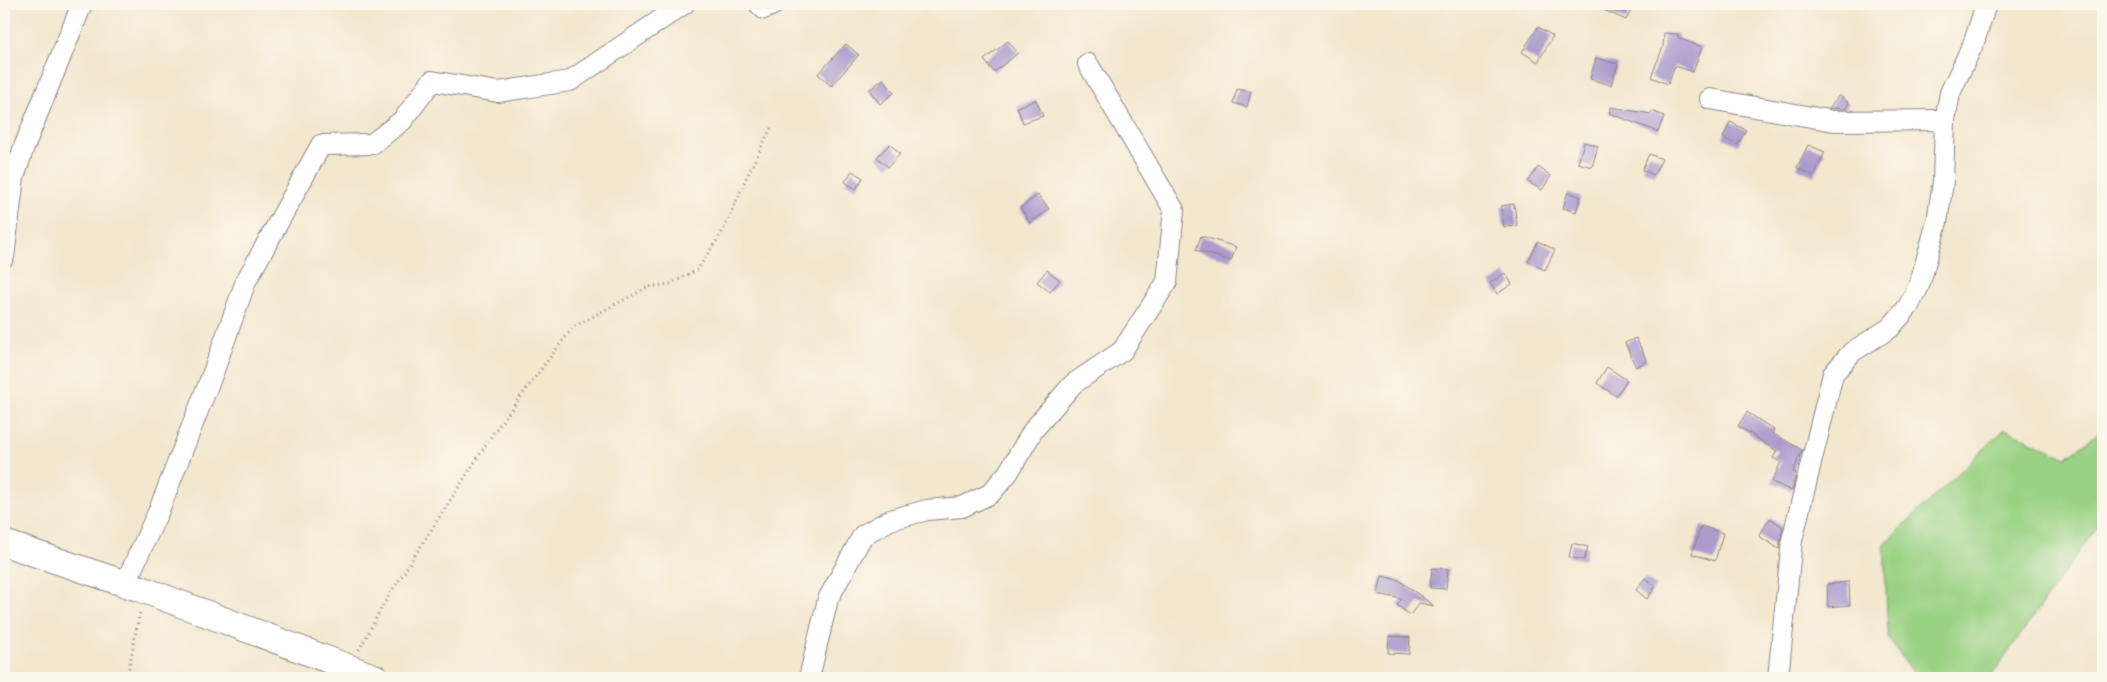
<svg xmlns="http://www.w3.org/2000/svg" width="2107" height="682" viewBox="0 0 2107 682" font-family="'Gentium Book Plus',serif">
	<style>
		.green { fill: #9ad284; stroke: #5e7a60 }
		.building { fill: #ac9bcc }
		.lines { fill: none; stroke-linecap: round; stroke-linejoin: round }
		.minor-casing { stroke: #8a8484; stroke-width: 22 }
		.major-casing { stroke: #8a8484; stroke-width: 28 }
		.path { stroke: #8a8484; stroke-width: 3; stroke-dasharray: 1 4; stroke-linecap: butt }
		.minor { stroke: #fff; stroke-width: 20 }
		.major { stroke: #fff; stroke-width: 26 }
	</style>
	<rect width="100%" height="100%" fill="#fbf7ec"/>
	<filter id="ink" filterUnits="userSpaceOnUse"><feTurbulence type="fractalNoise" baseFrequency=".02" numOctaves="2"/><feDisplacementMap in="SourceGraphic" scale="10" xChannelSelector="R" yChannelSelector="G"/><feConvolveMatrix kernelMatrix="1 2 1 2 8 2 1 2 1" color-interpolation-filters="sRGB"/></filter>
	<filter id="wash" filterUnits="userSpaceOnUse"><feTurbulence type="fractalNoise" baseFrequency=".0096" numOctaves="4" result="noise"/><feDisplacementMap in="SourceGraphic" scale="20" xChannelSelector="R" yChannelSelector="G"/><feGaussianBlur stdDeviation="1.12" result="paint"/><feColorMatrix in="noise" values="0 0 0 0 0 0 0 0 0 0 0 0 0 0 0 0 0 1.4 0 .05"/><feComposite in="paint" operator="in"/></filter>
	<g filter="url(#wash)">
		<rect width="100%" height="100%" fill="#f3e7ce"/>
		<polygon class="green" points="2005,429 2066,458 2103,429 2103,518 1990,678 1917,678 1888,637 1884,544"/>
		<g id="blocks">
			<g class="building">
				<polygon points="1590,4 1634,4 1626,20"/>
				<polygon points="1538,27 1553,36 1538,62 1522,52"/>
				<polygon points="1664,33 1678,34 1678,38 1702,47 1693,72 1675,66 1668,84 1651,77 1663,47"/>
				<polygon points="1008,41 1018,53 994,72 984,60"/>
				<polygon points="846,44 859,55 831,86 818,74"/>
				<polygon points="1596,58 1618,64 1611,85 1590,79"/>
				<polygon points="883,79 894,93 880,104 869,90"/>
				<polygon points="1237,89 1251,92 1247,107 1233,103"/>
				<polygon points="1839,95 1849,103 1845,109 1829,108"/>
				<polygon points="1036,100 1043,116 1023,123 1017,107"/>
				<polygon points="1611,107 1651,114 1652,111 1664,116 1658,132 1609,113"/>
				<polygon points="1730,122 1746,130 1738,145 1723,138"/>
				<polygon points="1584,142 1598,146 1592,167 1578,163"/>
				<polygon points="890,144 900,154 888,167 877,157"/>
				<polygon points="1808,145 1825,152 1814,176 1797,168"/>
				<polygon points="1649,154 1662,159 1654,175 1642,170"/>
				<polygon points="1538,167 1551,176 1542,190 1528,182"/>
				<polygon points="852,171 863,178 856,189 845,182"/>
				<polygon points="1568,192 1581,197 1576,212 1563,208"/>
				<polygon points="1038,195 1049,209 1030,223 1020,208"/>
				<polygon points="1514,204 1517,226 1504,227 1501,206"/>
				<polygon points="1201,236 1236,247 1231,261 1196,250"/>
				<polygon points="1538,241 1555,250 1545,270 1528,262"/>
				<polygon points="1047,270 1060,280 1050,292 1037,282"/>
				<polygon points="1505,273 1512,284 1497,294 1490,283"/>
				<polygon points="1636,338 1647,361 1636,367 1625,343"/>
				<polygon points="1607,367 1627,380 1616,396 1597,383"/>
				<polygon points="1747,412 1774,430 1772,433 1802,450 1793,472 1796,473 1792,491 1772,482 1781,462 1773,458 1777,451 1738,426"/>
				<polygon points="1770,518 1783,527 1779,549 1759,536"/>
				<polygon points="1701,526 1723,533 1715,561 1692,554"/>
				<polygon points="1572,543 1588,547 1584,560 1569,557"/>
				<polygon points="1432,568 1448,569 1446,589 1430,588"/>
				<polygon points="1382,576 1399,580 1434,606 1419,603 1410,615 1397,605 1402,599 1378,594"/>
				<polygon points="1645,578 1656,586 1647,599 1636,590"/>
				<polygon points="1849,582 1850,605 1828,607 1827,584"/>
				<polygon points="1389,636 1410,637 1409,654 1388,653"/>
			</g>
		</g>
	</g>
	<g filter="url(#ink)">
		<use href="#blocks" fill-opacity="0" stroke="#8a8484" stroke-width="1"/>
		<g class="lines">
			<g class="minor-casing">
				<g id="minor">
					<polyline points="759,4 764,9 775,4"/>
					<polyline points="1710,99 1834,121 1945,120"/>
					<polyline points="4,257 14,177 24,147 82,4"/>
					<polyline points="125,584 159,510 214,370 246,281 321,145 372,144 403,120 432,81 498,92 570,81 684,4"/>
					<polyline points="809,678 828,599 863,535 890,520 927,510 962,507 990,494 1008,473 1034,429 1073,384 1122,351 1167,282 1174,210 1088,64"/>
					<polyline points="1778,678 1792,540 1833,374 1852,352 1890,328 1908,307 1919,286 1937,222 1943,182 1945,120 1950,93 1974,42 1986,4"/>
				</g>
			</g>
			<g class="major-casing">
				<polyline id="major" points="4,543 144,590 376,678"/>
			</g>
			<g class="path">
				<polyline points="359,650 383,605 494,432 573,327 648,287 670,284 697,270 723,231 748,174 771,128"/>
				<polyline points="127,678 140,610"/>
			</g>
			<use href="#minor" class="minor"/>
			<use href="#major" class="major"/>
		</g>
	</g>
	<rect width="2107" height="682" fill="none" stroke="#fbf7ec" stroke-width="20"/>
</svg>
